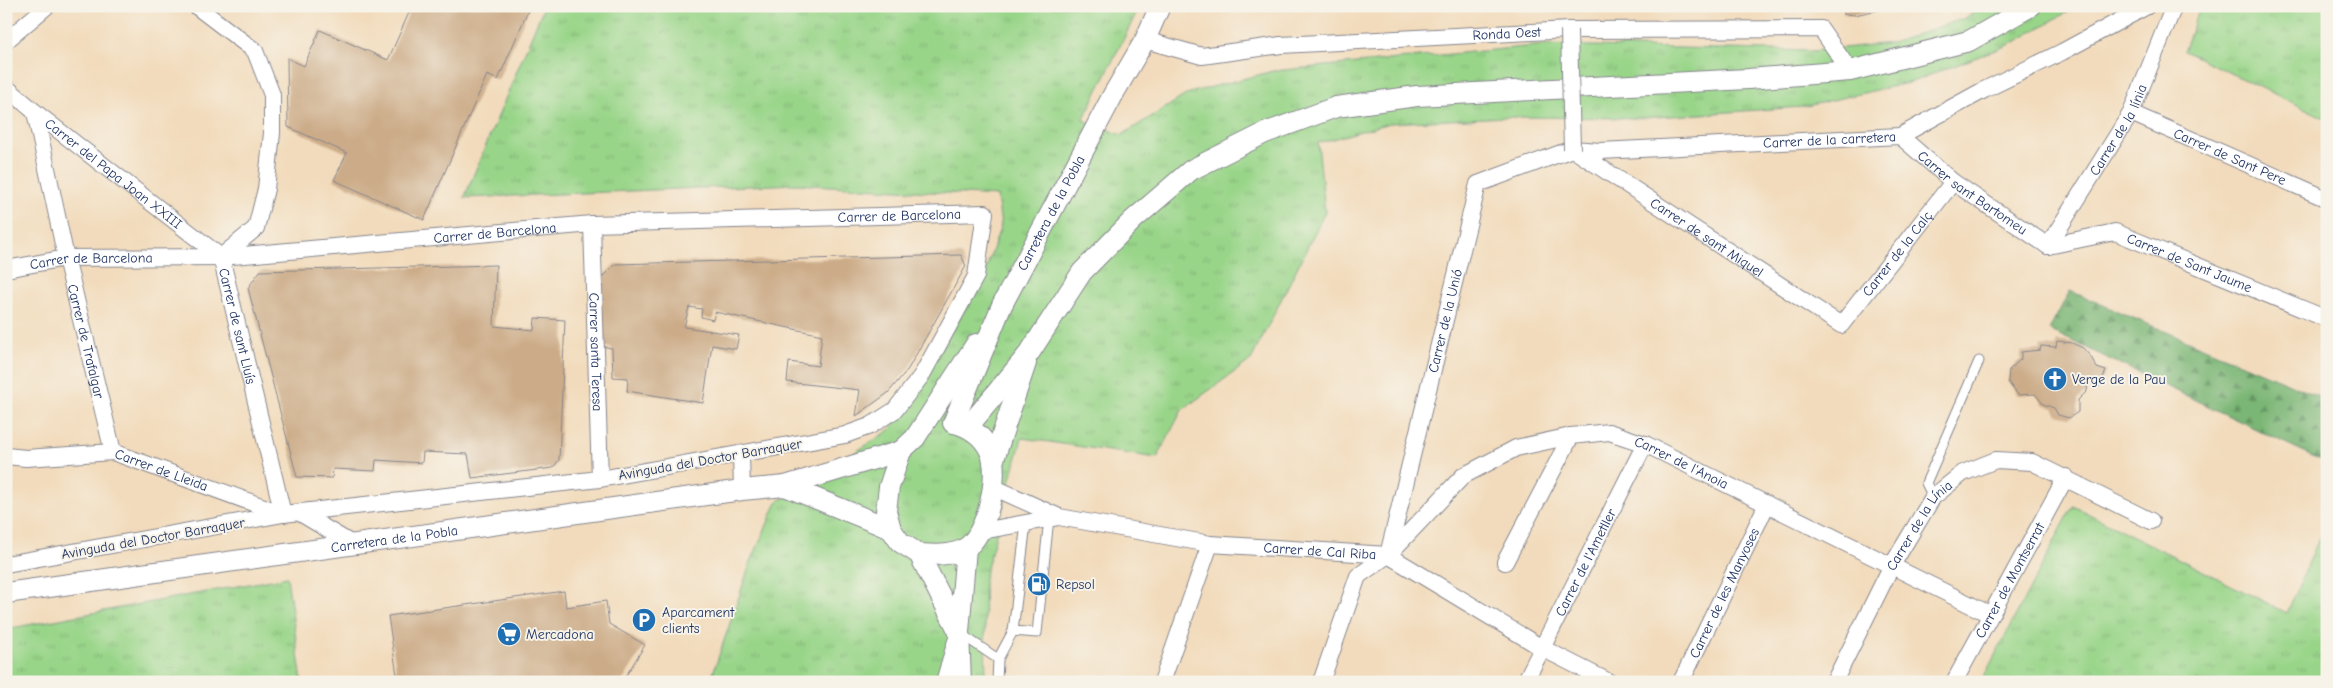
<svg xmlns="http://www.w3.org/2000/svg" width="2333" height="688" viewBox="0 0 2333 688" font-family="'Comic Neue',sans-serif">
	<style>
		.grass { fill: url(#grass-tufts); stroke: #5a8274 }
		.forest { fill: url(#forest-firs); stroke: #4a726a }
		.building { fill: #ccac88 }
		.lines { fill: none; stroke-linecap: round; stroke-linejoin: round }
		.service-casing { stroke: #86858d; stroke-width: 11 }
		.minor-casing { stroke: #86858d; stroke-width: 18 }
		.tertiary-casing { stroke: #86858d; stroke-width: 22 }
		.service { stroke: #fff; stroke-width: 9 }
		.minor { stroke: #fff; stroke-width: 16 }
		.tertiary { stroke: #fff; stroke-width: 20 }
		.minor-bridge-casing { stroke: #86858d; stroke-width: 18; stroke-linecap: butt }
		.minor-bridge { stroke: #fff; stroke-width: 16 }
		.labels { text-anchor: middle; stroke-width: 4; stroke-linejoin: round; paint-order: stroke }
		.street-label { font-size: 14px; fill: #1b2f5e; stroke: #f7f3e8 }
		.poi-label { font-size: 14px; fill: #1b2f5e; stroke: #f7f3e8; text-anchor: start }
	</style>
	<defs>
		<pattern id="grass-tufts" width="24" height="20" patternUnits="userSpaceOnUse" patternTransform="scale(1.25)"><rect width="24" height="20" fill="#99d589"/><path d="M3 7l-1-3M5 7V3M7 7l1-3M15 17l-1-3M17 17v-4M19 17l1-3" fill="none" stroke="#83b779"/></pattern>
		<pattern id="forest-firs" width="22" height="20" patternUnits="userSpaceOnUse" patternTransform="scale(1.25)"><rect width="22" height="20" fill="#7ab675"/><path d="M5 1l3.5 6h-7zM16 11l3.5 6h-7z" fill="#639463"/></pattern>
	</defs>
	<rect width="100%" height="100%" fill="#f7f3e8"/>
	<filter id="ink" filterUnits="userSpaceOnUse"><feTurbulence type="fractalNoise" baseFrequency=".02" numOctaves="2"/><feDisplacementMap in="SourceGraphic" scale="10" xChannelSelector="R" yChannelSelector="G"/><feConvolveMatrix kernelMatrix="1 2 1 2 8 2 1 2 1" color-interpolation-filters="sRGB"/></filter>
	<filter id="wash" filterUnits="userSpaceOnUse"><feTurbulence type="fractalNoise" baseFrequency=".0096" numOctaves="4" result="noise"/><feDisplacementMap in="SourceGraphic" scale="20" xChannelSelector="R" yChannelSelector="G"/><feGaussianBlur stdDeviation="1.12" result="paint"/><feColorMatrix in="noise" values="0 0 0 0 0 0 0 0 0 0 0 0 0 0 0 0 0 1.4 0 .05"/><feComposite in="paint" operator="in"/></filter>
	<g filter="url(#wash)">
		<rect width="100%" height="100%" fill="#f2dbbc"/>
		<g class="grass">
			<polygon points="544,6 1140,6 1083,120 1122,135 1189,93 1273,71 1545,45 1813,51 1892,43 1965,18 1985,6 2078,6 2011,44 1912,82 1802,107 1642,118 1506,117 1390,123 1318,143 1325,212 1251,360 1182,410 1157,458 1022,438 984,579 986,682 710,682 750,564 777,502 890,430 982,282 1001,225 997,196 797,184 464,198"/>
			<polygon points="2195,6 2327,6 2327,119 2184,51 2199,10"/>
			<polygon points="2073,506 2287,613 2327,520 2327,682 1981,682"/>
			<polygon points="287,577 302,682 6,682 6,629"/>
		</g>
		<polygon class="forest" points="2070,291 2327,400 2327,463 2049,330"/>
		<g id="blocks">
			<g class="building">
				<polygon points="412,6 530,6 498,80 487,75 424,220 334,180 347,153 288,127 287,58 304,66 320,30 388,60"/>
				<polygon points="1848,6 1891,6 1891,7 1855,15 1843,14"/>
				<polygon points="961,255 966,266 908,369 888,393 856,416 860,390 787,382 789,362 818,366 822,335 715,312 713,320 701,317 702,309 689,307 684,327 739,335 736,349 712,345 703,403 627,391 628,378 613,377 612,348 600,346 603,276 615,264"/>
				<polygon points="496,265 494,326 534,330 535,318 565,320 559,460 553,468 472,478 468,454 423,452 422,463 376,460 375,471 333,469 332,478 297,477 248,288 260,271"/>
				<polygon points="2057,341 2072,343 2083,348 2091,357 2097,368 2106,371 2099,387 2088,382 2087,391 2078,400 2078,412 2069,418 2058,415 2054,408 2043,404 2035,394 2018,395 2008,382 2009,370 2021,359 2021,352 2040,350 2041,346 2056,347"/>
				<polygon points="564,591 566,607 606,601 609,624 645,645 622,682 398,682 388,616"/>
			</g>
		</g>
	</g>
	<g filter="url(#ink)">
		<use href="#blocks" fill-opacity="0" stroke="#86858d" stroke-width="1"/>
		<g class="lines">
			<g class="service-casing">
				<g id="service">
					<polyline points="1933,497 1926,483 1979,361"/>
					<polyline points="1013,631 1037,633 1049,518"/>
					<polyline points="961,634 998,659"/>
					<polyline points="997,682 998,659 1013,631 1026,523"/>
				</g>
			</g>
			<g class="minor-casing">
				<g id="minor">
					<polyline points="196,6 255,51 272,95 272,133 266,189 256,228 221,257"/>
					<path id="s1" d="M1145,40L1202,56L1281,45L1569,30L1821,29L1850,71"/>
					<polyline points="6,41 47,6"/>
					<path id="s2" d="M6,87L35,112L221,257"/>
					<path id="s3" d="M35,112L66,258L113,452"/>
					<path id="s4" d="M2131,113L2327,199"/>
					<path id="s5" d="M1900,136L1953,182L2048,246"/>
					<path id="s6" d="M1574,150L1841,325L1953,182"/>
					<path id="s7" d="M592,224L600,479"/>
					<path id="s8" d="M2048,246L2115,232L2327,319"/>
					<path id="s9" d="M2048,246L2131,113L2174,6"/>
					<path id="s10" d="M221,257L283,514"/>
					<path id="s11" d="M6,269L66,258L221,257L592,224L985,213L976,276L922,375L895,410L870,426L845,435L600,479L283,514L6,564"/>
					<polyline points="741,454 742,490"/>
					<path id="s12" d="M6,456L26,458L113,452L283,514"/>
					<path id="s13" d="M993,487L1059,517L1210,544L1388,555L1542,648L1609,682"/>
					<polyline points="300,513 352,544"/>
					<polyline points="982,531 1059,517"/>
					<path id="s14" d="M1388,555L1478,184L1572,149L1600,151L1900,136L1984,90L2062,52L2147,6"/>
					<polyline points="1505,562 1571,436"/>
					<polyline points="944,682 956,641"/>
					<polyline points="1162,682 1210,544"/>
					<path id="s15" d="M1321,682L1358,576L1388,555L1463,476L1516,448L1571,436L1609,432L1645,444L1989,614"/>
					<path id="s16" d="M1525,682L1645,444"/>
					<path id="s17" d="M1681,682L1767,504"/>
					<path id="s18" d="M1834,682L1891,567L1933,497L1963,473L1996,460L2032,462L2151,521"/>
					<path id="s19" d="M1954,682L2066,477"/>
				</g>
			</g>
			<g class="tertiary-casing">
				<g id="tertiary">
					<path id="s20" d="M953,423L1002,305L1114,93L1145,40L1160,6"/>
					<polyline points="968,427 1030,352 1082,272 1133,220 1191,170 1265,133 1336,107 1417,96 1748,79 1850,71 1969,41 2031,6"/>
					<polyline points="993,462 1026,363"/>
					<polyline points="785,486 891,529"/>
					<path d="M919,554C935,555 950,556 964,549C987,537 1001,473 990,451C983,436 970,427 955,423"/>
					<path id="s21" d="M6,593L742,490L785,486L901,451"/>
					<polyline points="959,632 919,554 900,542 891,529 886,511 889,487 901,451 915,438 976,344"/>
					<polyline points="961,682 959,632 966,548"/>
				</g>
			</g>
			<use href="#service" class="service"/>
			<use href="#minor" class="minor"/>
			<use href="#tertiary" class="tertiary"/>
			<g class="minor-bridge-casing">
				<polyline id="minor-bridge" points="1569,30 1572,149"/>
			</g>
			<use href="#minor-bridge" class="minor-bridge"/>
		</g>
	</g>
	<defs>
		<g id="church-disc" transform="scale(1.25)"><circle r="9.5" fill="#1f6fb2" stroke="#f7f3e8"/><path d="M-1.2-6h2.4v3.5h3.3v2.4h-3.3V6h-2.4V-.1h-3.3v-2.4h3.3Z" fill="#fff"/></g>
		<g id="fuel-disc" transform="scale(1.25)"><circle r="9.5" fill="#1f6fb2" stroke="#f7f3e8"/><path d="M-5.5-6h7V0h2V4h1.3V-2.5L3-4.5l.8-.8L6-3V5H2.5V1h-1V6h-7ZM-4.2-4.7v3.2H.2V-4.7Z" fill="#fff"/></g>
		<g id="parking-disc" transform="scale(1.25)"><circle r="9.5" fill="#1f6fb2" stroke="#f7f3e8"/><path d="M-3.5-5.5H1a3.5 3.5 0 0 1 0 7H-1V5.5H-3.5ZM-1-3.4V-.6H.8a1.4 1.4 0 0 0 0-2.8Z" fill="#fff"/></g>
		<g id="supermarket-disc" transform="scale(1.25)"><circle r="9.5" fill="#1f6fb2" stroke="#f7f3e8"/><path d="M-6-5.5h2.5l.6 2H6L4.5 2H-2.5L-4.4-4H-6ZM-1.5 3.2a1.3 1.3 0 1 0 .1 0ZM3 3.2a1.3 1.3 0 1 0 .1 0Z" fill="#fff"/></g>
	</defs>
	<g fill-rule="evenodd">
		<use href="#church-disc" x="2055" y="379"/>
		<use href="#fuel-disc" x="1039" y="584"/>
		<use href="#parking-disc" x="644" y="620"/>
		<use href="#supermarket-disc" x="509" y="634"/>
	</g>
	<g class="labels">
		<g class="street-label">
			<text dy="5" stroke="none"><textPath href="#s1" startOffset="365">Ronda Oest</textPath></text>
			<text dy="5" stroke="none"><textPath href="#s9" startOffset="136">Carrer de la línia</textPath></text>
			<text dy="5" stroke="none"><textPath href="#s14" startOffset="740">Carrer de la carretera</textPath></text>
			<text dy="5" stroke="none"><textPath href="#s4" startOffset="108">Carrer de Sant Pere</textPath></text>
			<text dy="5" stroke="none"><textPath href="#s2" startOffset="138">Carrer del Papa Joan XXIII</textPath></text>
			<text dy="5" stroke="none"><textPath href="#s5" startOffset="92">Carrer sant Bartomeu</textPath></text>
			<text dy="5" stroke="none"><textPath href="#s20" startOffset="232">Carretera de la Pobla</textPath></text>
			<text dy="5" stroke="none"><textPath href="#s11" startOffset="896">Carrer de Barcelona</textPath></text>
			<text dy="5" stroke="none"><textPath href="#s11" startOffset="491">Carrer de Barcelona</textPath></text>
			<text dy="5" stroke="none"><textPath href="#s6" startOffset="159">Carrer de sant Miquel</textPath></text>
			<text dy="5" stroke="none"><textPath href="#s6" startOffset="410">Carrer de la Calç</textPath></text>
			<text dy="5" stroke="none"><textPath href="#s11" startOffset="86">Carrer de Barcelona</textPath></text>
			<text dy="5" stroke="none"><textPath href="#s8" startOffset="149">Carrer de Sant Jaume</textPath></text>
			<text dy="5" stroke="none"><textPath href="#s14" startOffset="241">Carrer de la Unió</textPath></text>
			<text dy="5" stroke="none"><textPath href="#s10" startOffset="71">Carrer de sant Lluís</textPath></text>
			<text dy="5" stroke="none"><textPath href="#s3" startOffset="235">Carrer de Trafalgar</textPath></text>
			<text dy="5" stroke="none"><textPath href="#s7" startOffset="128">Carrer santa Teresa</textPath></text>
			<text transform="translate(710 459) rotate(-10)" y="5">Avinguda del Doctor Barraquer</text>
			<text dy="5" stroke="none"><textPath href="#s15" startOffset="491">Carrer de l'Anoia</textPath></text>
			<text dy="5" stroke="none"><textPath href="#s12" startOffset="159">Carrer de Lleida</textPath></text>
			<text dy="5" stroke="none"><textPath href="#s18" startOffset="179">Carrer de la Línia</textPath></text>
			<text transform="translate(153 538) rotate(-10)" y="5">Avinguda del Doctor Barraquer</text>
			<text dy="5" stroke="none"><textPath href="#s21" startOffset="392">Carretera de la Pobla</textPath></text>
			<text dy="5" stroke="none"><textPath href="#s13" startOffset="336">Carrer de Cal Riba</textPath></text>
			<text dy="5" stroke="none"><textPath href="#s16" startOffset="134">Carrer de l'Ametller</textPath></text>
			<text dy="5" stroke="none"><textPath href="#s19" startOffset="116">Carrer de Montserrat</textPath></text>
			<text dy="5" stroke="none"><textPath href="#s17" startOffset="99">Carrer de les Manyoses</textPath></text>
		</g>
		<g class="poi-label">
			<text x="2072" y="384">Verge de la Pau</text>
			<text x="1056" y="589">Repsol</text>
			<text x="662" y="617">Aparcament<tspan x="662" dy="16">clients</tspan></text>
			<text x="526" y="639">Mercadona</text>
		</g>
	</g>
	<rect width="2333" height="688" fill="none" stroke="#f7f3e8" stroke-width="25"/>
</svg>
